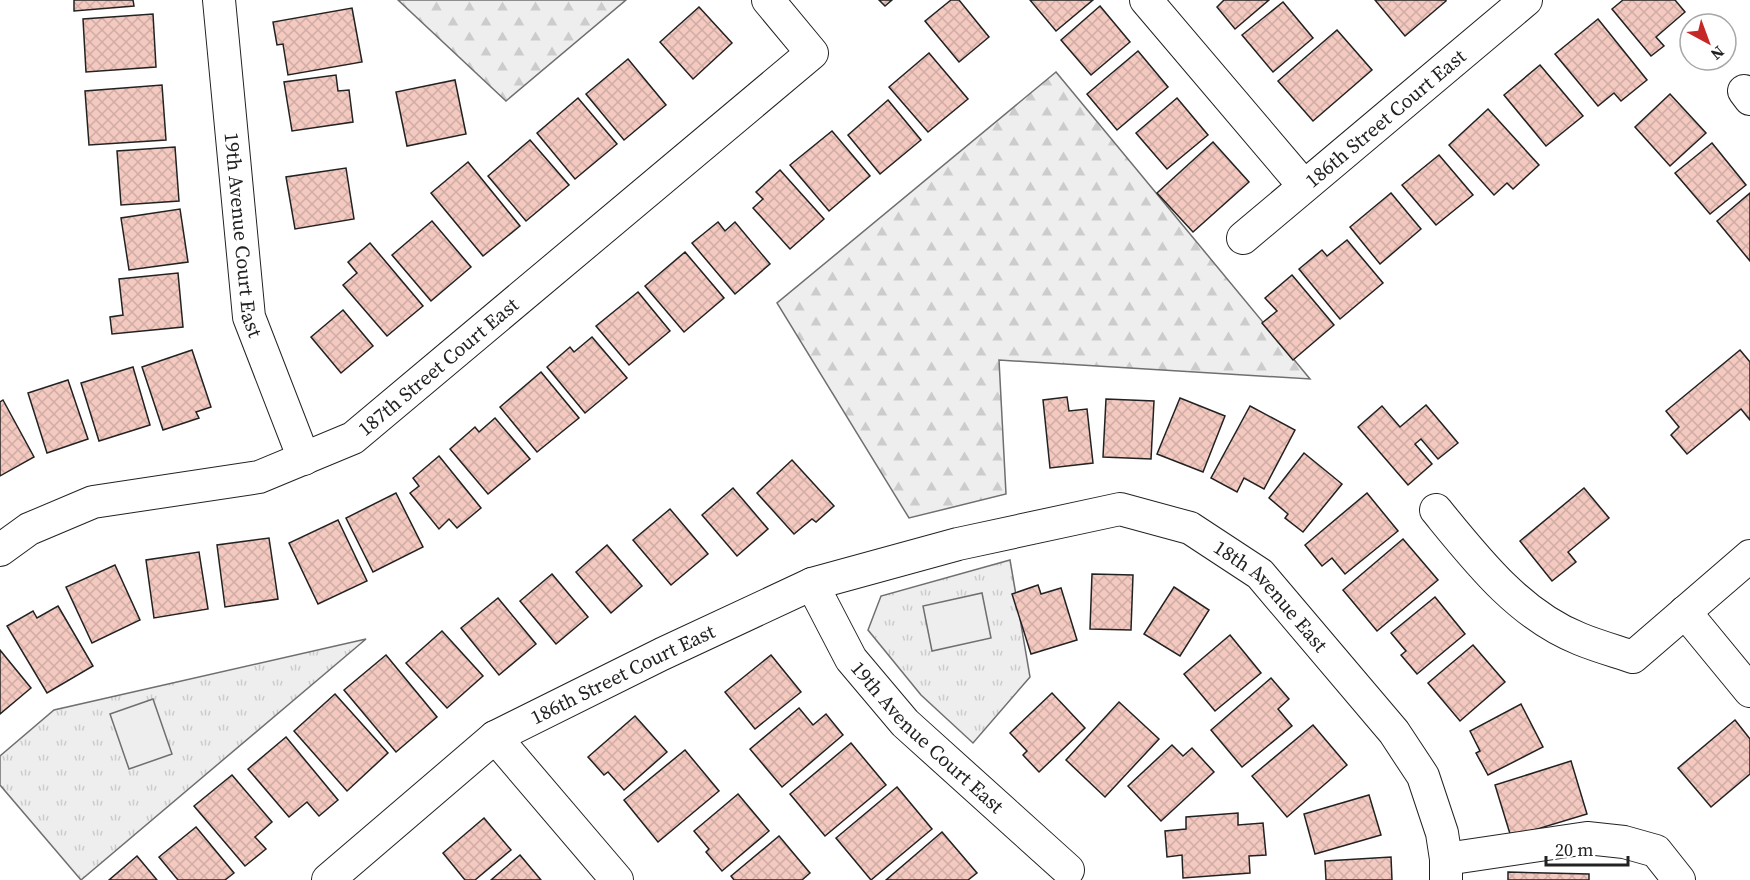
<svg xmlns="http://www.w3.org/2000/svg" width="1750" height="880" viewBox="0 0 1750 880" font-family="'Source Serif 4',serif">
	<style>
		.grass { fill: url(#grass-tufts); stroke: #6f6f6f; stroke-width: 1.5 }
		.forest { fill: url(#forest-firs); stroke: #6f6f6f; stroke-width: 1.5 }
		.garden { fill: #eee; stroke: #6f6f6f; stroke-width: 1.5 }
		.building { fill: url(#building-cross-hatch); stroke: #222; stroke-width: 1.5 }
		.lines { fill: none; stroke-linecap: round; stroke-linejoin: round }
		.minor-casing { stroke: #222; stroke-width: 34 }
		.minor { stroke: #fff; stroke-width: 32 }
		.labels { text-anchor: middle; stroke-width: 4.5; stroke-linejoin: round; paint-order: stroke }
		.street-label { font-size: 20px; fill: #222; stroke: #fff }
	</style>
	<defs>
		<pattern id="grass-tufts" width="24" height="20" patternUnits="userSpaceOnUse" patternTransform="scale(1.5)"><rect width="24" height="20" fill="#eee"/><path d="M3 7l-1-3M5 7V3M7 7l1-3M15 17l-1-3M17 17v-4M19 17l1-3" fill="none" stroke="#ccc"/></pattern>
		<pattern id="forest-firs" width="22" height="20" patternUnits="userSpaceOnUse" patternTransform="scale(1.5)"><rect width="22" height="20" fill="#eee"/><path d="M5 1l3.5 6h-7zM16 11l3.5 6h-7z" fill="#ccc"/></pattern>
		<pattern id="building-cross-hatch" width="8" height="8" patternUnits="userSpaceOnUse" patternTransform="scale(1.5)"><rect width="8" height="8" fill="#f3c9c0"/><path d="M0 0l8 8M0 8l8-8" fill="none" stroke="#d0aca5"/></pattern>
	</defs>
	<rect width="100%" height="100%" fill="#fff"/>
	<g class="grass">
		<polygon points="1010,560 1030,677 973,743 921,695 868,630 881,596"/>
		<polygon points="366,639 81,880 0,785 0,756 54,710"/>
	</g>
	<g class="forest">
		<polygon points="398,0 626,0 506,101"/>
		<polygon points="1056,72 1310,379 999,360 1006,494 909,518 777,303"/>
	</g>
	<g class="garden">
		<polygon points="982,593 991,638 932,651 923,606"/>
		<polygon points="153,699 172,754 129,769 110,714"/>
	</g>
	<g class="building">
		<polygon points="74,0 133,0 134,6 74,11"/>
		<polygon points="879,0 892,0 885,6"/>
		<polygon points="951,0 959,0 989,37 959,62 925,21"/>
		<polygon points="1030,0 1093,0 1056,31"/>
		<polygon points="1224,0 1269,0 1235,29 1217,7"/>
		<polygon points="1375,0 1446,0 1446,1 1405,36"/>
		<polygon points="1623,0 1675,0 1685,12 1656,37 1664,46 1651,56 1612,9"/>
		<polygon points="1283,2 1313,38 1273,72 1242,35"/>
		<polygon points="1100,6 1130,42 1091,75 1061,40"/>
		<polygon points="699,7 732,43 693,79 660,42"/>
		<polygon points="352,8 362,62 288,75 283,44 277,45 273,22"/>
		<polygon points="153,14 156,67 86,72 83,19"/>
		<polygon points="1598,19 1647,80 1621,101 1614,93 1598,106 1555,54"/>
		<polygon points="1337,30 1372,70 1313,121 1278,81"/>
		<polygon points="1138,51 1168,87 1117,130 1087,94"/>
		<polygon points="929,53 968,99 928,132 889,87"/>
		<polygon points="628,59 666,105 624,140 586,94"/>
		<polygon points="1540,65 1583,116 1546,146 1504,95"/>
		<polygon points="336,75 338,91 349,90 353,122 292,131 284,82"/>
		<polygon points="455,80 466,134 407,146 396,92"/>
		<polygon points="162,85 166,140 89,145 85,91"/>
		<polygon points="1670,94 1706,133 1670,166 1635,127"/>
		<polygon points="578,98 617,144 575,179 537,133"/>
		<polygon points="1177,98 1208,135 1167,169 1136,133"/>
		<polygon points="888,100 921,140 880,174 848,135"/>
		<polygon points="1488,109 1539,165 1513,189 1507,183 1494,195 1449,145"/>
		<polygon points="832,131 870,176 829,211 790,165"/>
		<polygon points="530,140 569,185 526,221 488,176"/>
		<polygon points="1213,142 1249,182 1193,232 1157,193"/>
		<polygon points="1712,143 1746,185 1710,214 1675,173"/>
		<polygon points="175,147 179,201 121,205 117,151"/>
		<polygon points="1439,155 1473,195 1436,225 1402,185"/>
		<polygon points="468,162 520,226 483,256 431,193"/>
		<polygon points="346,168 354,219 295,229 286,177"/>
		<polygon points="780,170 824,219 790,249 753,208 763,199 756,192"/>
		<polygon points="1391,193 1421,229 1380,264 1350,227"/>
		<polygon points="1750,193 1750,261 1717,221"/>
		<polygon points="180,209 188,262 129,270 121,218"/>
		<polygon points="432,221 471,267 431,301 392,255"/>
		<polygon points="718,222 725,231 735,222 770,264 735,294 692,243"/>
		<polygon points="1347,240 1383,283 1340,319 1299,269 1322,250 1327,256"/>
		<polygon points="370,243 423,306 387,336 343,285 357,273 348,262"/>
		<polygon points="685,252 724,298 684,332 645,286"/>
		<polygon points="178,273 183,327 112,334 110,317 123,315 119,279"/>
		<polygon points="1292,275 1334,325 1293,360 1262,323 1277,311 1265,298"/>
		<polygon points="638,292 670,331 629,365 596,326"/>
		<polygon points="343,310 373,346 341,373 311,337"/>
		<polygon points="592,337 627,378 585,413 547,367 570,347 574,352"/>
		<polygon points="192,350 211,407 196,412 199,418 163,430 142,367"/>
		<polygon points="1740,350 1750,362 1750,420 1741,409 1687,454 1671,435 1679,427 1666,411"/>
		<polygon points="133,367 150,425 99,441 81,383"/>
		<polygon points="541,372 579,418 537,452 500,407"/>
		<polygon points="68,380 88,439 47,453 28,393"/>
		<polygon points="1067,397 1069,411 1087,409 1093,463 1050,468 1043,400"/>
		<polygon points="1180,398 1225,416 1203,472 1157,454"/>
		<polygon points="1106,399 1154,401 1151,459 1103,457"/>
		<polygon points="3,400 34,457 0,476 0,402"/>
		<polygon points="1426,405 1458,443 1438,459 1421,439 1415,444 1432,464 1408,485 1358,427 1382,406 1400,427"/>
		<polygon points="1250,406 1295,430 1264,489 1244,478 1237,492 1211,478"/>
		<polygon points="495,418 530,459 488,494 450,449 475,427 479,432"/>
		<polygon points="1304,453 1342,484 1303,532 1285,518 1288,514 1269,498"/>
		<polygon points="439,456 481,508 457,528 449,519 439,529 410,493 419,486 413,478"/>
		<polygon points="792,460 834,506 816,522 812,519 794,534 757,493"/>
		<polygon points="733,488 768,529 737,556 702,515"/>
		<polygon points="1584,488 1609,518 1568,552 1576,562 1552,581 1520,541"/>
		<polygon points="396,493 423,547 373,572 346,518"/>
		<polygon points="1367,493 1398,531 1345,574 1332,558 1322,566 1305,545"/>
		<polygon points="670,509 708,554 671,585 633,540"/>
		<polygon points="338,520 367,581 318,604 289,543"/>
		<polygon points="269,538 278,599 225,607 217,545"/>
		<polygon points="1403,539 1438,580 1377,631 1343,590"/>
		<polygon points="607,545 642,586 611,613 576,572"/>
		<polygon points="199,552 208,609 154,618 146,560"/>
		<polygon points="115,565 140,620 92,643 66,587"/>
		<polygon points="552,574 588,617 556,644 520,601"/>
		<polygon points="1092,574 1133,575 1131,630 1090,629"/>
		<polygon points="1038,585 1041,594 1061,588 1077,640 1031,654 1012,594"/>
		<polygon points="1174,587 1209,610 1180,656 1144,634"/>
		<polygon points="1435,597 1465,634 1417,674 1401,655 1406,651 1391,633"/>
		<polygon points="498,598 536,644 499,675 461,628"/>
		<polygon points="58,606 93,666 47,693 7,626 33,611 37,618"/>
		<polygon points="442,631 483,676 447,708 406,663"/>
		<polygon points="1230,635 1261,673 1215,711 1184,674"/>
		<polygon points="1473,645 1505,682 1460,721 1428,683"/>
		<polygon points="0,650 31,688 0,714"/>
		<polygon points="386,655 437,717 396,752 344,690"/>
		<polygon points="771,655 801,692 755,729 725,692"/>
		<polygon points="1271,678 1289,699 1278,709 1292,726 1242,767 1211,730"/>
		<polygon points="1052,693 1085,728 1039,772 1023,755 1027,751 1010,733"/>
		<polygon points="335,694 388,753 347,791 294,731"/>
		<polygon points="1119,702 1159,739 1105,797 1066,760"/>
		<polygon points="1521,704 1543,747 1488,775 1476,753 1480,751 1470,731"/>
		<polygon points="799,708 813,725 826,714 843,735 782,787 750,749"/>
		<polygon points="635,716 667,752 624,790 608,772 604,775 588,757"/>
		<polygon points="1735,720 1750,739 1750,774 1711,807 1678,768"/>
		<polygon points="1313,725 1347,765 1287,817 1252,776"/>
		<polygon points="286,737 338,800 319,816 307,802 289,817 248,769"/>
		<polygon points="851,743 886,785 825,836 790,794"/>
		<polygon points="1172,745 1183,756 1192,748 1214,772 1161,821 1128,786"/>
		<polygon points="685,750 719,791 658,842 624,800"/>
		<polygon points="1571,761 1587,814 1511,837 1495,785"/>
		<polygon points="232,775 272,822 255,837 266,849 245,866 194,806"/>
		<polygon points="897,787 932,829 871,880 836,838"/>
		<polygon points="738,794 769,831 722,871 706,852 709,849 694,831"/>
		<polygon points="1369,795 1381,835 1315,854 1304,814"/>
		<polygon points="1238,813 1238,825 1263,823 1266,855 1249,856 1250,873 1183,878 1182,855 1167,857 1165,831 1186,829 1186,817"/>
		<polygon points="484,818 511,850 475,880 465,880 443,853"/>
		<polygon points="196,827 234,873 225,880 178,880 159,857"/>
		<polygon points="942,832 977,873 968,880 886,880"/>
		<polygon points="779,836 810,873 802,880 734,880 731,876"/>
		<polygon points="520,855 541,880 491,880"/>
		<polygon points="137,856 157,880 109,880"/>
		<polygon points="1391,857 1392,880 1326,880 1325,861"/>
		<polygon points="1508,872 1589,874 1589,880 1508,880"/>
	</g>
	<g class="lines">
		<g class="minor-casing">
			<g id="minor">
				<path id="s1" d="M219,0L249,317L304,459"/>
				<polyline points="1146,0 1304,186"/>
				<polyline points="1744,91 1750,99"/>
				<path id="s2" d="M1243,238L1526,0"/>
				<path d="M1436,510C1476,559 1519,615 1580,639C1597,646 1615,651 1633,657L1750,556"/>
				<path id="s3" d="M0,550L29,529L93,502L259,477L353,438L812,53L768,0"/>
				<path id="s4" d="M812,584L851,659L905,723L1068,870"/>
				<polyline points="1685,612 1750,691"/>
				<polyline points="495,737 617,880"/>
				<polyline points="1446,859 1587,838 1624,842 1656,851 1679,880"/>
				<path id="s5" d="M328,880L495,737L662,654L812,584L958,544L1120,509L1190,528L1260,574L1394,732L1423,776L1442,833L1446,859V880"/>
			</g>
		</g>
		<use href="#minor" class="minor"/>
	</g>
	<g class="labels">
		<g class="street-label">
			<text dy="7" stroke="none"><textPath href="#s2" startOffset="186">186th Street Court East</textPath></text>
			<text dy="7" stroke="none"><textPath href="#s1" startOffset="236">19th Avenue Court East</textPath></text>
			<text dy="7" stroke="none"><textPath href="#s3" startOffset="486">187th Street Court East</textPath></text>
			<text dy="7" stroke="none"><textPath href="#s5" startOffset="1068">18th Avenue East</textPath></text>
			<text dy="7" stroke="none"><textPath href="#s5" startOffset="362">186th Street Court East</textPath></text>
			<text dy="7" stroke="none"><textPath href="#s4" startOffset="194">19th Avenue Court East</textPath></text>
		</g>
	</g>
	<g transform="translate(1708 42) rotate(139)"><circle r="28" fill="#ffffff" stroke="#a7a7a7" stroke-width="1.5"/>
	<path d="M0-4.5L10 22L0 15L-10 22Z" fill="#c62828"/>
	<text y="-9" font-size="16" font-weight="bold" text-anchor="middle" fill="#222222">N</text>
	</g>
	<path d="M1546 856v9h82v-9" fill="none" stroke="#222222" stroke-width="3"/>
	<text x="1555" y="856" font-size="18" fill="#222222" stroke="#ffffff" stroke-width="4.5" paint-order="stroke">20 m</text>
</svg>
